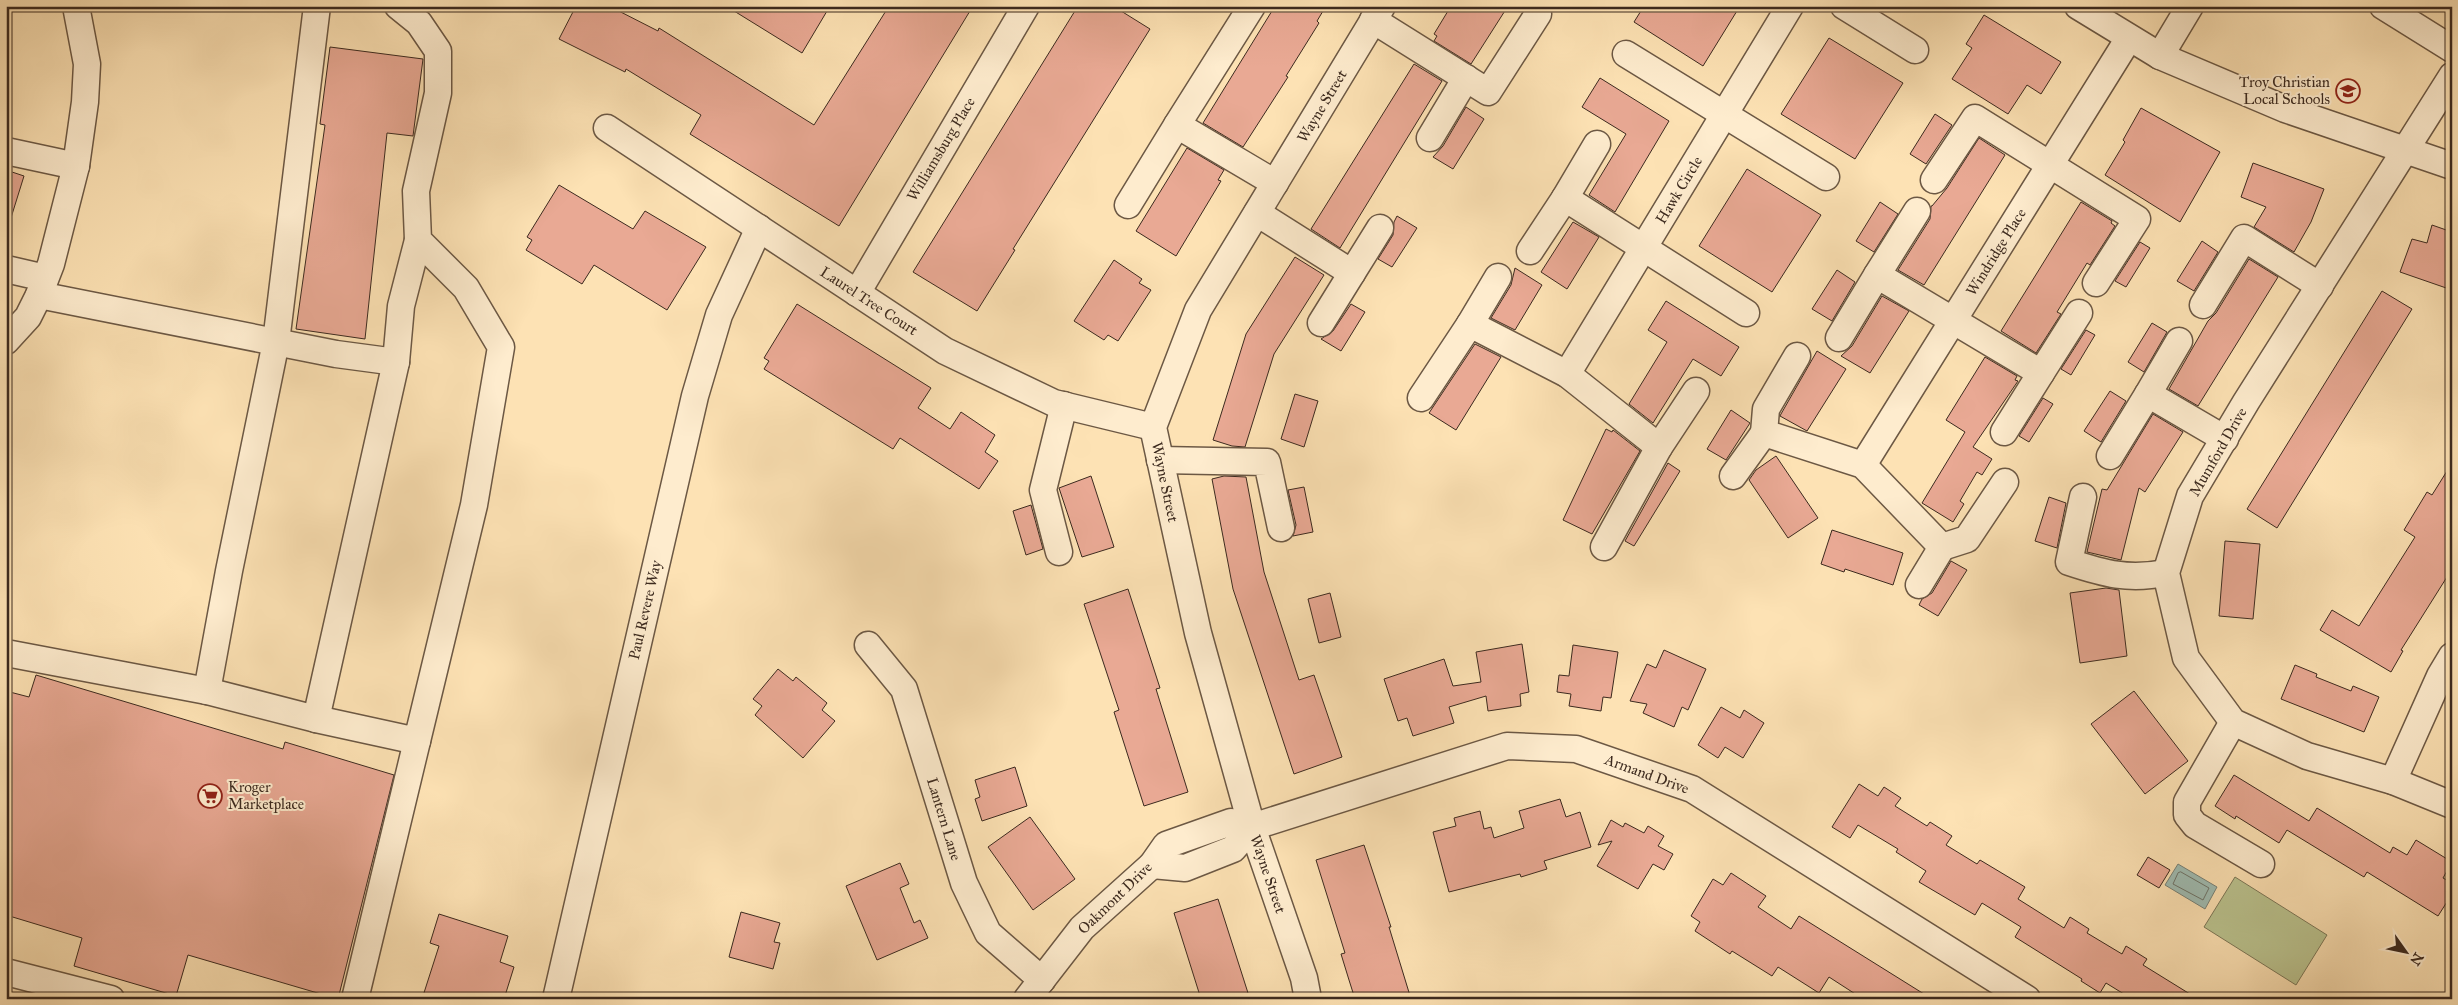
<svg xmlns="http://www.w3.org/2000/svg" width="2458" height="1005" viewBox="0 0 2458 1005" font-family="'IM FELL Great Primer',serif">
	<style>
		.green { fill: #bbc490; stroke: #7c7758 }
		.water { fill: #a0bdb3; stroke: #788278 }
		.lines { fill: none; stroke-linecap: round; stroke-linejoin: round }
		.shore { stroke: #6e7469; stroke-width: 1 }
		.building { fill: #e9a994; stroke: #3c2a1f }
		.minor-casing { stroke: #6c5844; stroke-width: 29 }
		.minor { stroke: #feecce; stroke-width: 26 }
		.labels { text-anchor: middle; stroke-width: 4; stroke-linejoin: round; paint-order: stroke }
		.poi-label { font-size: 15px; fill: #3c2a1f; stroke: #feecce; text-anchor: end }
		.street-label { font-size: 15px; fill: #3c2a1f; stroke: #feecce }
	</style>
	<rect width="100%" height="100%" fill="#fde2b4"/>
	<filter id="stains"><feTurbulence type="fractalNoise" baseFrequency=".004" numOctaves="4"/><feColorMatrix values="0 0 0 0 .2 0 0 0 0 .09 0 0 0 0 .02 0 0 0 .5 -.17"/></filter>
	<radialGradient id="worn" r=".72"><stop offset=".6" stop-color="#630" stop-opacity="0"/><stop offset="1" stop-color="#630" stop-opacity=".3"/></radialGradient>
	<polygon class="green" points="2235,877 2327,935 2296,985 2204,927"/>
	<polygon class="water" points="2178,864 2217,887 2205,909 2165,885"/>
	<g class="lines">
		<polygon class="shore" points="2181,872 2209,888 2203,900 2173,884 2178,873"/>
	</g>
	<g class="building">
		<polygon points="576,6 609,6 658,31 659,28 814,125 889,6 973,6 839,226 690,134 701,115 626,69 625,72 559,39"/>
		<polygon points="726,6 830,6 802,53"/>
		<polygon points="1078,6 1113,6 1150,29 1013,249 1015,250 977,311 913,272"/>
		<polygon points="1275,6 1326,6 1317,21 1319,23 1286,76 1288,77 1243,147 1203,123"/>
		<polygon points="1451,6 1508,6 1471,64 1434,41 1437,36 1434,34"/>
		<polygon points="1644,6 1740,6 1703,66 1634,22"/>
		<polygon points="1984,15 2061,62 2041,94 2027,85 2008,114 1952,79 1972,48 1966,44"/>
		<polygon points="1829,38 1903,83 1855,159 1781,114"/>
		<polygon points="330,47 423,59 413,136 387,133 365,339 296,329 325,125 320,124"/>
		<polygon points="1414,64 1442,81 1340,248 1311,229"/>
		<polygon points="1600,78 1669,121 1615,212 1589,195 1626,134 1582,107"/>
		<polygon points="1466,107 1484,119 1453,169 1433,157 1443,146"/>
		<polygon points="2141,108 2220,152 2180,222 2105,175 2125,142 2123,140"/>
		<polygon points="1935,114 1952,125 1926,164 1910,154"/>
		<polygon points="1979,138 2005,155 1924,285 1898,270 1930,219 1931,206 1932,206 1947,188"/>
		<polygon points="1187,148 1224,170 1218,180 1221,181 1176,256 1136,231"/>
		<polygon points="2253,163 2324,189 2311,222 2294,252 2254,227 2266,207 2241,197"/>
		<polygon points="1747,169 1821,215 1772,292 1699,246"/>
		<polygon points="6,170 24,176 10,221 6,221"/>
		<polygon points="559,185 633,229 645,211 706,247 667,310 594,265 582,284 526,250 532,240 527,237"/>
		<polygon points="1880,202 1898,214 1874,252 1856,241"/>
		<polygon points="2081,202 2112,221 2111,223 2115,226 2090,265 2087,263 2057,312 2061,314 2036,353 2001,331"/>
		<polygon points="1397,216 1417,228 1392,267 1378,259 1393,235 1394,222"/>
		<polygon points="1573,222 1599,237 1567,289 1541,272"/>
		<polygon points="2432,225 2452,232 2452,290 2400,272 2412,239 2427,243"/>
		<polygon points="2202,241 2218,252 2194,291 2177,281"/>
		<polygon points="2140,242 2150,248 2126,287 2115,281"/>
		<polygon points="1295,257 1324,275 1274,354 1245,447 1232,446 1213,440 1246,334"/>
		<polygon points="2249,259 2278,277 2198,406 2169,389 2208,321 2216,313"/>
		<polygon points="1114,260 1142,279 1139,283 1151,290 1118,341 1108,335 1104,340 1074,321"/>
		<polygon points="1515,268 1542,285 1515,330 1491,318 1511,285"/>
		<polygon points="1837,270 1855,282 1832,321 1812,309"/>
		<polygon points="2382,291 2412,309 2277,528 2247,509"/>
		<polygon points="1882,296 1909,311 1870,373 1841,356 1852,346"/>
		<polygon points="1666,301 1739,347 1721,376 1693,359 1653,423 1629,404 1667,342 1648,330"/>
		<polygon points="797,304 931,388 918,408 950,429 961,412 995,435 985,452 998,461 979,489 900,438 893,449 764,369 769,361 764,358"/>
		<polygon points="1351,304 1365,312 1341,351 1321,339 1333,331"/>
		<polygon points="2152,323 2167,332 2144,372 2128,362"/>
		<polygon points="2086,330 2095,335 2071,375 2061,369"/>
		<polygon points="1475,344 1501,357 1456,430 1429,413"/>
		<polygon points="1817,351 1846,369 1807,431 1780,416 1781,414"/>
		<polygon points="1985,357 2017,376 2015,380 2018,381 1973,447 1992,459 1982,475 1977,472 1960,501 1964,504 1953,522 1922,503 1965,432 1946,420"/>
		<polygon points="2110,391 2126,401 2101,442 2084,431"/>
		<polygon points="1295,394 1318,401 1304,447 1281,439"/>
		<polygon points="2043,398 2053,404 2029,442 2019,436"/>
		<polygon points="1731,410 1750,423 1726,460 1707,449"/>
		<polygon points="2153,414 2183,432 2145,492 2139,488 2121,560 2087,552 2102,489 2107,490"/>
		<polygon points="1606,429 1612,432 1613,430 1640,451 1592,534 1563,520"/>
		<polygon points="1776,456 1818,518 1788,538 1749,480 1756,470"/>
		<polygon points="1668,463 1680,471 1634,546 1625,541"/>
		<polygon points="2452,463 2452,569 2401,650 2403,651 2391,672 2320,630 2332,610 2359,626 2415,537 2404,530 2427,492 2432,495"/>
		<polygon points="1091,476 1114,547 1082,557 1059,488"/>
		<polygon points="1224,476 1246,477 1264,572 1299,680 1314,675 1342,757 1294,774 1233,589 1212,479"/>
		<polygon points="1304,487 1313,532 1293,536 1296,525 1288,490"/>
		<polygon points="2049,497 2066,503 2057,548 2035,541"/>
		<polygon points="1031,505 1043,549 1026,555 1013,511"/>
		<polygon points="1832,530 1903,553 1893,585 1845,569 1844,572 1821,564"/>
		<polygon points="2225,541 2260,544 2253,619 2219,616"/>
		<polygon points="1951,561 1967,570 1938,616 1919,605 1922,599 1932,593"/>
		<polygon points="2106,588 2119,590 2127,656 2080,663 2070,593"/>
		<polygon points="1128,589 1160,688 1156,689 1188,792 1144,806 1114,712 1119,710 1084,604"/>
		<polygon points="1330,593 1341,637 1319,643 1308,599"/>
		<polygon points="1522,644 1529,692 1520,694 1521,706 1488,711 1486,696 1449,707 1454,723 1413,736 1407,718 1398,721 1384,679 1444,659 1453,686 1481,682 1476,652"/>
		<polygon points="1573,645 1618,652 1611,698 1603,697 1601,711 1569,706 1571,694 1557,692 1559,675 1569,676"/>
		<polygon points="1664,650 1706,669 1688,710 1682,707 1674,727 1643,713 1647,704 1630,701 1647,664 1656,668"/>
		<polygon points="2295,665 2317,674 2316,677 2351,691 2353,686 2379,697 2364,732 2281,699"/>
		<polygon points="778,669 793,681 796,677 827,703 822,710 835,721 803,758 755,715 762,706 753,699"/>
		<polygon points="36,675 283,749 285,742 394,775 338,999 188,955 176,996 74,966 82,938 6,915 6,691 29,697"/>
		<polygon points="2134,691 2188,761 2145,794 2091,724"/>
		<polygon points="1721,707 1740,718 1744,710 1764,723 1743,758 1725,747 1718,758 1698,745"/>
		<polygon points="1015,767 1027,806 982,821 975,799 980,797 975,780"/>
		<polygon points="2234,775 2309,821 2317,808 2390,853 2393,847 2407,855 2416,840 2452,862 2443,878 2452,883 2452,894 2438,916 2367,872 2364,877 2287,830 2279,843 2236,816 2235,819 2215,806"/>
		<polygon points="1859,784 1878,796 1884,787 1901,798 1895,806 1927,826 1930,822 1952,836 1946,845 1977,864 1980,860 2025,887 2018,899 2064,928 2070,917 2089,929 2087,933 2122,954 2126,946 2147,959 2143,965 2198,999 2132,999 2106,983 2100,993 2081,981 2082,979 2015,937 2021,927 1982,903 1975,915 1919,882 1926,871 1896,852 1898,849 1858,825 1850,838 1832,827"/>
		<polygon points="1560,799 1566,817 1580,812 1591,847 1544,861 1547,869 1521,877 1520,874 1449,892 1433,832 1456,826 1454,818 1480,811 1484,829 1491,827 1494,838 1524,828 1519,811"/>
		<polygon points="1030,817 1075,879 1033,910 988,847"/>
		<polygon points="1611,820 1623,827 1625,823 1644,833 1648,826 1664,836 1658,846 1673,854 1664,870 1653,864 1638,889 1597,866 1612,841 1598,845"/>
		<polygon points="1364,845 1391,927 1389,927 1411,999 1355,999 1349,980 1341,954 1345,953 1316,860"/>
		<polygon points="2148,857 2170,870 2159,888 2137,875"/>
		<polygon points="900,863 909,884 900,888 914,923 920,920 928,938 877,960 846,886"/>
		<polygon points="1731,873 1766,896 1758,907 1791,929 1799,916 1932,999 1863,999 1829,977 1819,993 1778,967 1772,976 1732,951 1730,954 1695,931 1700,922 1691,916 1713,879 1723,885"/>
		<polygon points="1218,899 1248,993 1229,999 1201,999 1174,913"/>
		<polygon points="741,912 780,923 774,942 780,943 773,969 729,957"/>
		<polygon points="439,914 508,936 500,962 514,967 504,999 422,999 439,946 430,943"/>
	</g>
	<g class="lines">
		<g class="minor-casing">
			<g id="minor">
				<polyline points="1844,6 1915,50"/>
				<polyline points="2078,6 2160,56 2285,109 2452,166"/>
				<polyline points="2383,6 2452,49"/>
				<polyline points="1373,20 1488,92 1538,14"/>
				<polyline points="1626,54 1826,177"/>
				<polyline points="2160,56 2190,6"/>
				<polyline points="2452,76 2246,402 2190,496 2166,573 2186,658 2233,722 2307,756 2393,781 2452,805"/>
				<polyline points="1177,125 1252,6"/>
				<polyline points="607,128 945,351 1054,403 1153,427"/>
				<polyline points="1430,138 1466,78"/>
				<polyline points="6,151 76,166"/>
				<polyline points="1934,180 1975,118 2137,219 2096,283"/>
				<polyline points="1565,198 1597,144"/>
				<polyline points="1128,205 1177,125 1275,183"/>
				<polyline points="1257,213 1352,273 1380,228"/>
				<polyline points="1530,251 1565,198 1746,313"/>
				<polyline points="6,269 45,278"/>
				<polyline points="1877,275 1917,211"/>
				<polyline points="857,293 1026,6"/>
				<polyline points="39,295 336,354 396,362"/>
				<polyline points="2203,305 2244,238 2320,286"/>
				<polyline points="1321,323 1352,273"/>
				<polyline points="1470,324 1498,277"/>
				<polyline points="1839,338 1877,275 2041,373 2079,313"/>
				<polyline points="6,341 28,317 39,295 51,264 76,166 85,102 87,64 76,6"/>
				<polyline points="1567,374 1790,6"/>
				<polyline points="2148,394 2179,341"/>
				<polyline points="1421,398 1470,324 1567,374 1659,447 1696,391"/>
				<polyline points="2004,432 2041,373"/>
				<polyline points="1764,433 1766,409 1797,356"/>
				<polyline points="2110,456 2148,394 2225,439"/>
				<polyline points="1160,460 1267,462 1281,528"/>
				<polyline points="1863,465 2129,38"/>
				<polyline points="1733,476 1764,433 1863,465 1942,547 1967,539 2005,482"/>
				<path d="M2083,497L2069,562C2105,574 2128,580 2166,573"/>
				<polyline points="1604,547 1659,447"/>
				<polyline points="1059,552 1043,490 1064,405"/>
				<polyline points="1919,585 1942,547"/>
				<polyline points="868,645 904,689 964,883 988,933 1042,980"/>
				<polyline points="6,653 207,691 316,719 417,741 474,505 501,347 466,288 418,240 416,191 438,93 438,51 419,23 398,6"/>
				<polyline points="207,691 229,571 276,342 317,6"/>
				<polyline points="316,719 396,362 401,306 418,240"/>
				<polyline points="2233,722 2187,802 2187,815 2195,825 2261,864"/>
				<polyline points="2393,781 2440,676 2452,656"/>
				<polyline points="1252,827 1507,746 1576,749 1692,789 2027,999"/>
				<polyline points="1152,865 1185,868 1233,849 1252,827"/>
				<polyline points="6,972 111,999"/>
				<polyline points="355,999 417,741"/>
				<polyline points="556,999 695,396 719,315 759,228"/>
				<polyline points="1027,999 1082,928 1152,865 1166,845 1231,822 1252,827"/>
				<polyline points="1308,999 1304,978 1252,827 1198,633 1153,427 1198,310 1382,6"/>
			</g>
		</g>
		<use href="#minor" class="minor"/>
	</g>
	<defs>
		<g id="school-ring" transform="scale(1.25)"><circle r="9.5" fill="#feecce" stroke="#8f2418" stroke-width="1.5"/><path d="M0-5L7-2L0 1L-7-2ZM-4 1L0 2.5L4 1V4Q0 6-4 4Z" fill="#8f2418"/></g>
		<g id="supermarket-ring" transform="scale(1.25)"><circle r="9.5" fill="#feecce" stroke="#8f2418" stroke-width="1.5"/><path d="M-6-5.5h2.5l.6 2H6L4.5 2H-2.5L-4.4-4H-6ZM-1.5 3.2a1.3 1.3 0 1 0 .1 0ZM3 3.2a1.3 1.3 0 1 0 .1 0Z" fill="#8f2418"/></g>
	</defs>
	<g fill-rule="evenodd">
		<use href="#school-ring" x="2348" y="91"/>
		<use href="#supermarket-ring" x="210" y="796"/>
	</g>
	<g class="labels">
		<g class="poi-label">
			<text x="2330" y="87">Troy Christian<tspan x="2330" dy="17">Local Schools</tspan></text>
			<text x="228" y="792" text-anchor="start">Kroger<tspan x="228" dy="17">Marketplace</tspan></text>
		</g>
		<g class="street-label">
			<text transform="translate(1322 106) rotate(-59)" y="5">Wayne Street</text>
			<text transform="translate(941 149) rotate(-59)" y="5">Williamsburg Place</text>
			<text transform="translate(1679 190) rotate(-59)" y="5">Hawk Circle</text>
			<text transform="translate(1996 252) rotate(-58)" y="5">Windridge Place</text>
			<text transform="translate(869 301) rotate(33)" y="5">Laurel Tree Court</text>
			<text transform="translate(2218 452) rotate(-60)" y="5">Mumford Drive</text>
			<text transform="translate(1165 482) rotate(78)" y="5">Wayne Street</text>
			<text transform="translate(645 610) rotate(-77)" y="5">Paul Revere Way</text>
			<text transform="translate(1647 774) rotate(20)" y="5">Armand Drive</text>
			<text transform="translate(944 819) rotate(73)" y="5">Lantern Lane</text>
			<text transform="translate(1268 874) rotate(71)" y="5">Wayne Street</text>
			<text transform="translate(1115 898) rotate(-44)" y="5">Oakmont Drive</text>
		</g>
	</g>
	<rect width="2458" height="1005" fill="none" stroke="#fde2b4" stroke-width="25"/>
	<rect x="8" y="8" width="2443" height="990" fill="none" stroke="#3c2a1f" stroke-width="2.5"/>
	<rect x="12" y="12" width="2433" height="980" fill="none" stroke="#3c2a1f"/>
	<g transform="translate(2406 952) rotate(123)" stroke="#feecce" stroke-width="4" paint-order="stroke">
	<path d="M0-4L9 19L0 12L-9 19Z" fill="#3c2a1f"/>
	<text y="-8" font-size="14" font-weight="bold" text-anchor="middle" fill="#3c2a1f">N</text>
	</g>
	<rect width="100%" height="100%" filter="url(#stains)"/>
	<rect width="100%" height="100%" fill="url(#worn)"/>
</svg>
